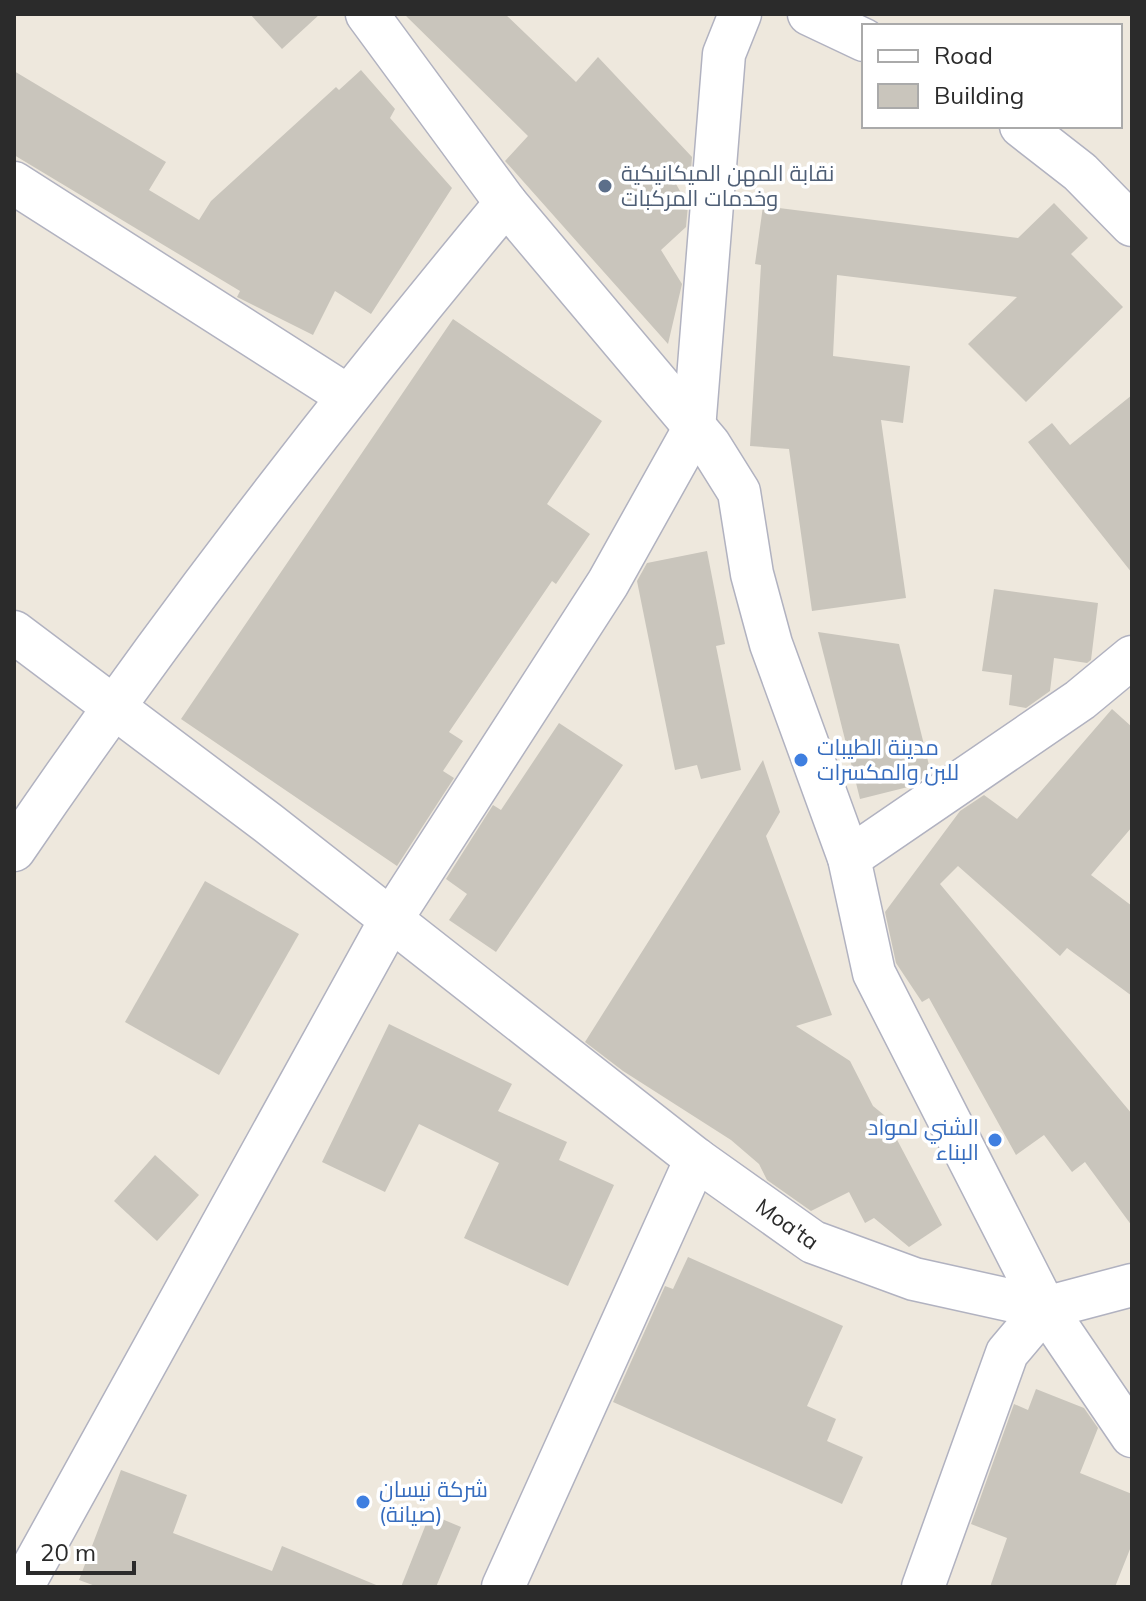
<svg xmlns="http://www.w3.org/2000/svg" width="1146" height="1601" viewBox="0 0 1146 1601" font-family="Mulish,Cairo,sans-serif">
	<style>
		.building { fill: #c9c5bc }
		.lines { fill: none; stroke-linecap: round; stroke-linejoin: round }
		.street-casing { stroke: #b1b2c0; stroke-width: 45 }
		.street { stroke: #fff; stroke-width: 42 }
		.service-dot { fill: #5c6f8a; stroke: #fff; stroke-width: 3 }
		.shop-dot { fill: #3f7fe0; stroke: #fff; stroke-width: 3 }
		.labels { text-anchor: middle; stroke-width: 7; stroke-linejoin: round; paint-order: stroke }
		.service-label { font-size: 22px; fill: #4e5e75; stroke: #fff; text-anchor: start }
		.shop-label { font-size: 22px; fill: #366cbe; stroke: #fff; text-anchor: start }
		.street-label { font-size: 22px; fill: #2b2b2b; stroke: #fff }
	</style>
	<rect width="100%" height="100%" fill="#eee8dd"/>
	<g class="building">
		<polygon points="250,14 320,14 282,49"/>
		<polygon points="404,14 505,14 576,82 598,57 692,157 691,170 676,184 688,205 686,227 661,250 682,284 668,344 505,161 528,136"/>
		<polygon points="361,70 395,109 390,118 452,188 371,314 335,291 313,335 237,297 240,291 14,155 14,71 166,162 149,190 199,220 211,201 336,87 339,90"/>
		<polygon points="1054,203 1088,238 1071,254 1123,307 1026,402 968,344 1017,297 837,275 833,356 910,366 903,423 881,420 906,598 812,611 789,449 750,446 761,265 755,264 763,206 1018,238"/>
		<polygon points="453,319 602,421 547,504 590,534 556,584 552,581 449,732 463,741 443,771 454,778 397,866 181,719"/>
		<polygon points="1132,395 1132,573 1028,442 1052,423 1070,445"/>
		<polygon points="707,551 725,644 716,646 741,770 701,779 697,765 675,770 637,581 647,563"/>
		<polygon points="994,589 1098,603 1091,660 1087,663 1054,658 1050,691 1026,708 1009,705 1012,675 982,671"/>
		<polygon points="818,632 899,644 931,773 912,786 860,799"/>
		<polygon points="1112,709 1132,727 1132,827 1091,875 1132,906 1132,996 1067,948 1060,956 958,866 940,884 1132,1114 1132,1226 1085,1162 1072,1172 1044,1135 1016,1155 929,998 922,1002 896,963 885,912 960,811 984,795 1017,819"/>
		<polygon points="559,723 623,765 496,952 449,920 467,894 446,879 493,805 501,810"/>
		<polygon points="763,760 780,812 766,836 832,1015 796,1026 850,1061 873,1106 884,1115 942,1225 909,1247 874,1218 865,1223 849,1192 811,1211 767,1180 759,1164 731,1140 623,1071 585,1042"/>
		<polygon points="205,881 299,934 219,1075 125,1022"/>
		<polygon points="389,1024 512,1084 498,1111 567,1142 559,1160 614,1185 568,1286 464,1238 499,1163 419,1124 385,1192 322,1162"/>
		<polygon points="155,1155 199,1195 157,1241 114,1201"/>
		<polygon points="688,1257 843,1326 807,1406 836,1419 827,1441 863,1457 842,1504 613,1402 665,1286 673,1289"/>
		<polygon points="1036,1389 1084,1408 1098,1428 1080,1473 1132,1494 1132,1544 1115,1587 990,1587 1007,1538 971,1524 1014,1404 1028,1410"/>
		<polygon points="121,1470 187,1495 173,1533 272,1571 282,1546 381,1587 98,1587 79,1580"/>
		<polygon points="430,1514 461,1527 436,1587 401,1587"/>
	</g>
	<g class="lines">
		<g class="street-casing">
			<g id="street">
				<polyline points="367,14 506,203 709,444 739,492 752,574 771,644 849,858 874,973 1045,1308 1132,1436"/>
				<polyline points="809,14 864,40"/>
				<polyline points="1021,126 1080,172 1132,225"/>
				<polyline points="14,183 346,395"/>
				<path id="s1" d="M14,632L268,823L696,1159L813,1242L914,1279L1045,1308L1132,1285"/>
				<path d="M14,850C167,625 332,412 506,203"/>
				<polyline points="849,858 1080,700 1132,657"/>
				<polyline points="22,1587 390,921 608,583 694,429 724,54 740,14"/>
				<polyline points="503,1587 696,1159"/>
				<polyline points="923,1587 1007,1353 1045,1308"/>
			</g>
		</g>
		<use href="#street" class="street"/>
	</g>
	<circle class="service-dot" cx="605" cy="186" r="8"/>
	<g class="shop-dot">
		<circle cx="801" cy="760" r="8"/>
		<circle cx="995" cy="1140" r="8"/>
		<circle cx="363" cy="1502" r="8"/>
	</g>
	<g class="labels">
		<g class="service-label">
			<text x="621" y="181">نقابة المهن الميكانيكية<tspan x="621" dy="25">وخدمات المركبات</tspan></text>
		</g>
		<g class="shop-label">
			<text x="817" y="755">مدينة الطيبات<tspan x="817" dy="25">للبن والمكسرات</tspan></text>
			<text x="979" y="1135" text-anchor="end">الشني لمواد<tspan x="979" dy="25">البناء</tspan></text>
			<text x="379" y="1497">شركة نيسان<tspan x="379" dy="25">(صيانة)</tspan></text>
		</g>
		<g class="street-label">
			<text dy="8" stroke="none"><textPath href="#s1" startOffset="974">Moa'ta</textPath></text>
		</g>
	</g>
	<rect width="1146" height="1601" fill="none" stroke="#2b2b2b" stroke-width="32"/>
	<rect x="862" y="24" width="260" height="104" fill="#ffffff" stroke="#aaaaaa" stroke-width="2"/>
	<rect x="878" y="50" width="40" height="12" fill="#ffffff" stroke="#aaaaaa" stroke-width="2"/>
	<text x="934" y="64" font-size="24" fill="#2b2b2b">Road</text>
	<rect x="878" y="84" width="40" height="24" fill="#c9c5bc" stroke="#aaaaaa" stroke-width="2"/>
	<text x="934" y="104" font-size="24" fill="#2b2b2b">Building</text>
	<path d="M28 1561v12h106v-12" fill="none" stroke="#2b2b2b" stroke-width="4"/>
	<text x="40" y="1561" font-size="24" fill="#2b2b2b" stroke="#ffffff" stroke-width="6" paint-order="stroke">20 m</text>
</svg>
